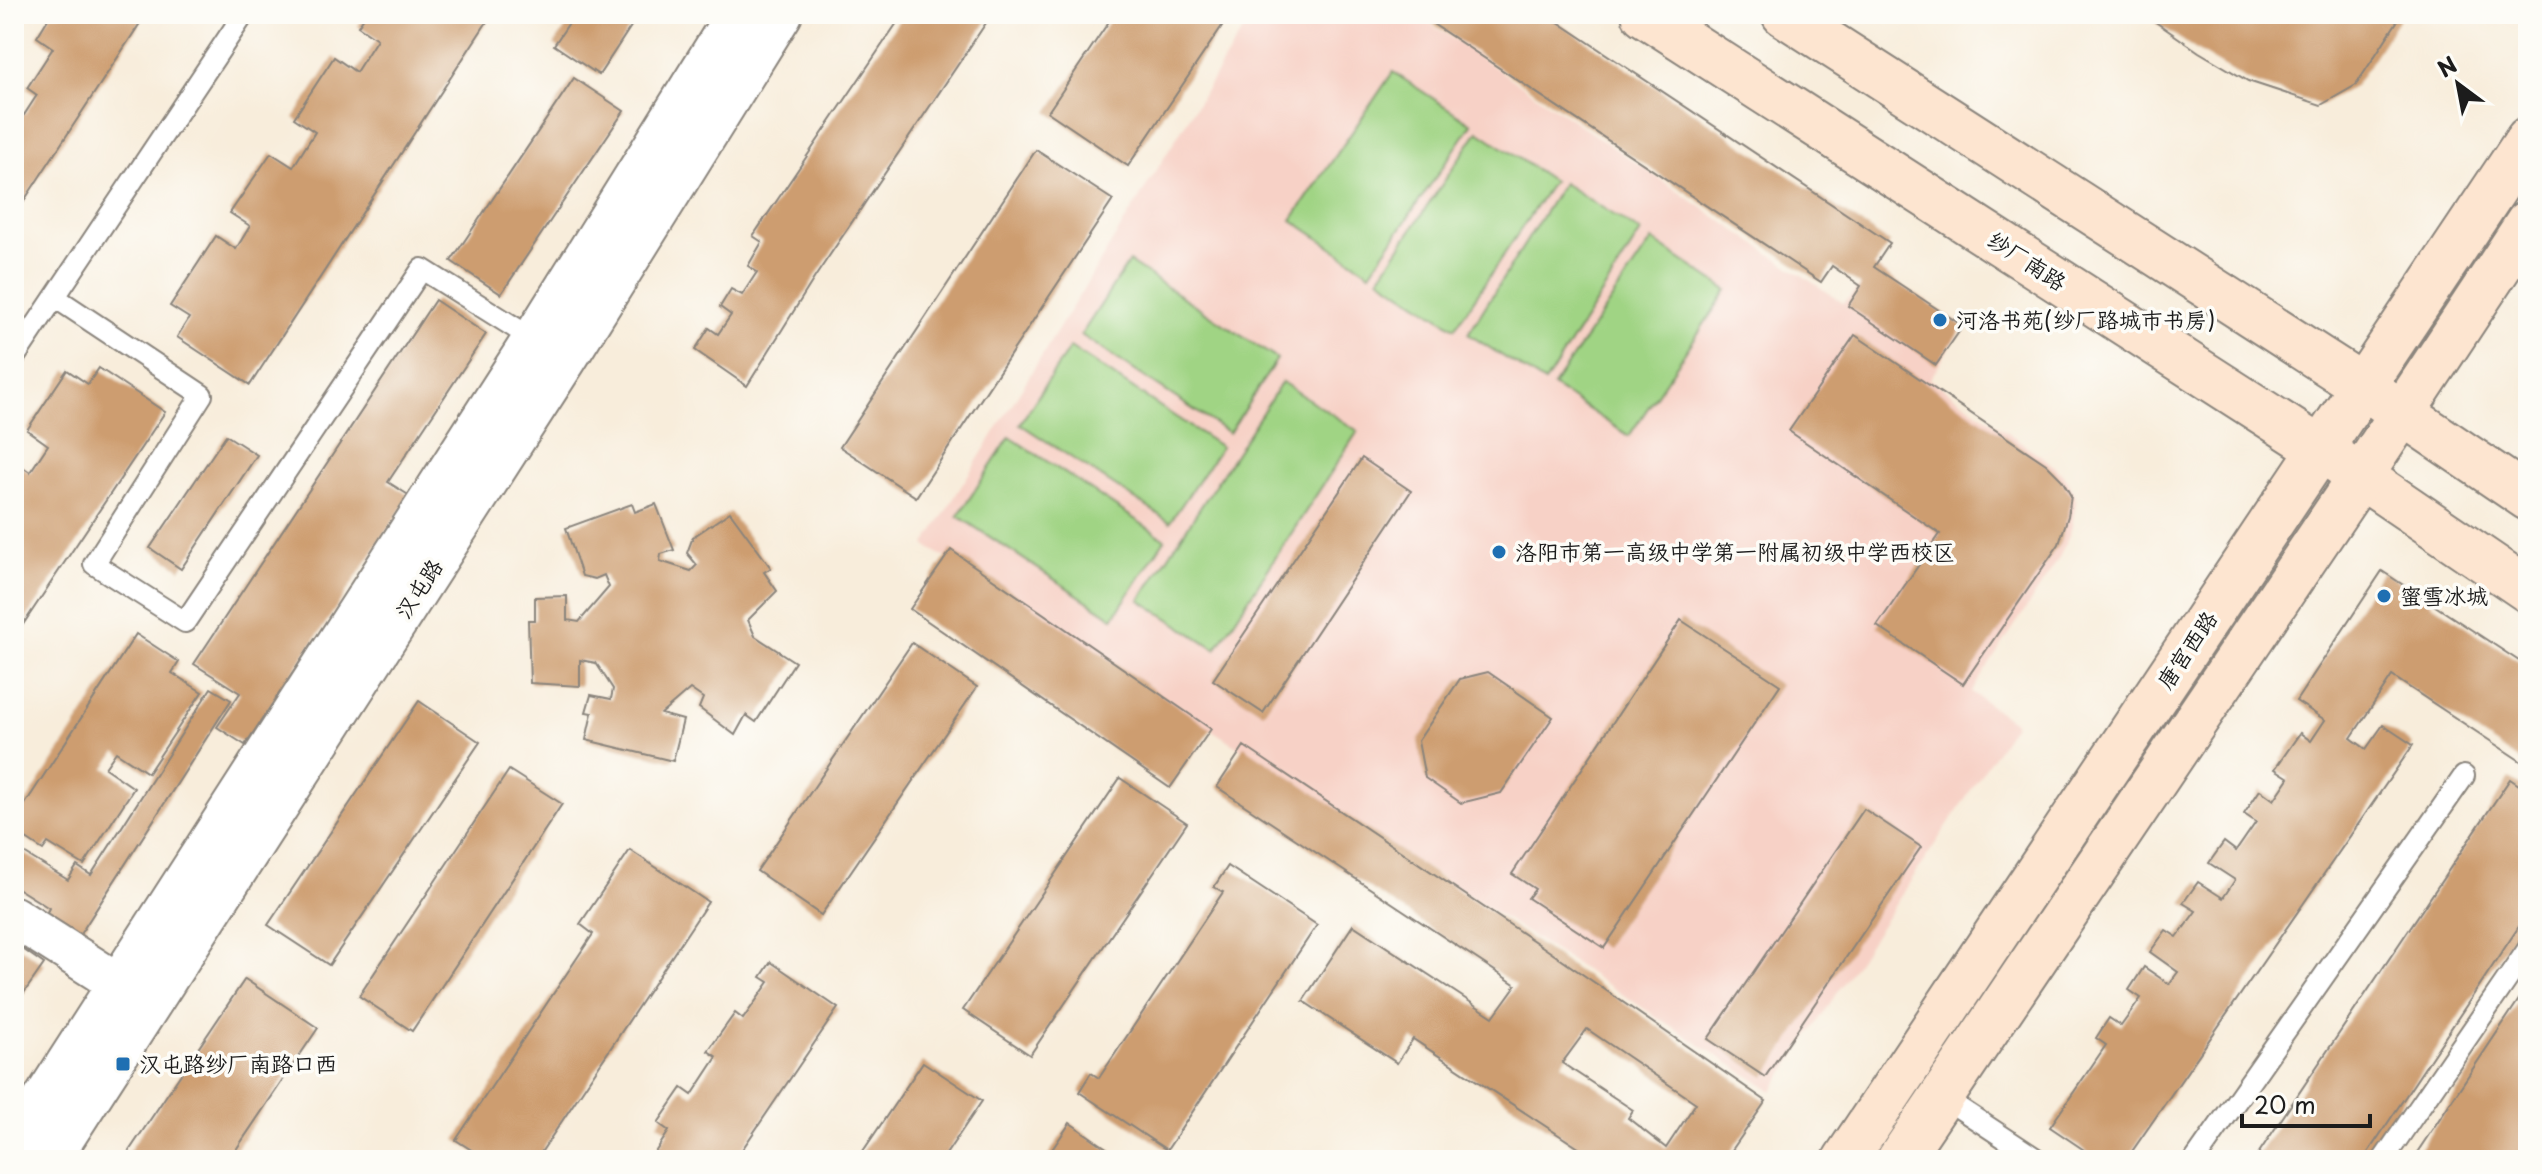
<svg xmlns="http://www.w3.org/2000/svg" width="2542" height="1174" viewBox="0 0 2542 1174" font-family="'Playpen Sans','LXGW WenKai TC',sans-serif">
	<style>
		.built { fill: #f7d1c6 }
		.green { fill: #a0d484; stroke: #5e7850; stroke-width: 2 }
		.building { fill: #cd9d6f; fill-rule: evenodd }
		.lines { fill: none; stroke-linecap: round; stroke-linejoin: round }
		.lane-casing { stroke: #8a847c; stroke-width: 24 }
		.street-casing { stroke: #8a847c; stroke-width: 44 }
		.secondary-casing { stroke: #8a847c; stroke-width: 48 }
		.lane { stroke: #fff; stroke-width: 20 }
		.street { stroke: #fff; stroke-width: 40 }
		.secondary { stroke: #fde5d0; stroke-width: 44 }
		.poi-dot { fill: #1f6fb2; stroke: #fdfcf7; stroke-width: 3 }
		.labels { text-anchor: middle; stroke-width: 7; stroke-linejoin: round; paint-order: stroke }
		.street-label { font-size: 22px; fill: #1c1c1c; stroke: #fdfcf7 }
		.poi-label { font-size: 22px; fill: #1c1c1c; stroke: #fdfcf7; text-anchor: start }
	</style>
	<rect width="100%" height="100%" fill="#fdfcf7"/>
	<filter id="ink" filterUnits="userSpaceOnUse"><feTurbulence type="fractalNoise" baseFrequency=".0125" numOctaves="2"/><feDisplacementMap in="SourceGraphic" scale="16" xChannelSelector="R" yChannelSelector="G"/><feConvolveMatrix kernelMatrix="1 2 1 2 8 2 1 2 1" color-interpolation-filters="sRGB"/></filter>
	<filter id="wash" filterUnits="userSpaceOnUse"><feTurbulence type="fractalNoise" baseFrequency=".006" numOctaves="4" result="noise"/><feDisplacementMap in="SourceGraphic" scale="32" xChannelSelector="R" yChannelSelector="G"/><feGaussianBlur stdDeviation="1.8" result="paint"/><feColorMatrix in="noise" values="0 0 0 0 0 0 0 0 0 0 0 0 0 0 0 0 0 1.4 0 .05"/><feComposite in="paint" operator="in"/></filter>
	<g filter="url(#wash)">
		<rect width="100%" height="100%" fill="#f8eddb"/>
		<polygon class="built" points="1253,14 1416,14 1843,303 1861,286 1875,267 1963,326 1930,379 2047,460 2068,480 2076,502 2071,530 2058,560 1971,692 2015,723 1772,1091 925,545"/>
		<g class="green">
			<polygon points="1393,72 1472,124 1370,273 1292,220"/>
			<polygon points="1478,131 1553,181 1455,328 1379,278"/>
			<polygon points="1563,183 1641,232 1545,383 1468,334"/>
			<polygon points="1652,240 1727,290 1629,436 1553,386"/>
			<polygon points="1129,262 1277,359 1229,433 1081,335"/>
			<polygon points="1070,347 1221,447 1170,522 1020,424"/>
			<polygon points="1282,382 1358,431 1216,649 1140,600"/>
			<polygon points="1010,437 1165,539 1113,618 958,516"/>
		</g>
		<g id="blocks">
			<g class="building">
				<polygon points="51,14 146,14 14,216 14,108 24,115 37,95 27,88 53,48 37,37"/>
				<polygon points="366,14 492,14 250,385 177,337 189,318 170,306 216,236 236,249 250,226 230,213 271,153 293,167 315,132 294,118 334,57 356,72 377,39 358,26"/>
				<polygon points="575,14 639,14 599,75 554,45"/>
				<polygon points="903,14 992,14 815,277 747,386 695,350 709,328 718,334 731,315 720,307 731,289 742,295 757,272 748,266 762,242 753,236"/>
				<polygon points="1114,14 1230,14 1128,166 1048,112"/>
				<polygon points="1418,14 1546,14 1890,243 1874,267 1963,326 1936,365 1848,306 1861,286 1832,266 1821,282"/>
				<polygon points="2144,14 2402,14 2356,85 2321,105 2248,81 2199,52"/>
				<polygon points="574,78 624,111 501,294 451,261"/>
				<polygon points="1036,150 1113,200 916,497 840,447"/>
				<polygon points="435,300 486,334 388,482 410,496 245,745 217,727 240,693 194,664"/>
				<polygon points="1855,335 2046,464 2062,480 2071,496 2068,516 2059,544 1963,684 1877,626 1940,534 1789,431"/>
				<polygon points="99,368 165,412 14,638 14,461 30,472 48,445 27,430 67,370 88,384"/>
				<polygon points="226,435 257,455 181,569 150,548"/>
				<polygon points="1362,458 1411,491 1263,713 1213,680"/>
				<polygon points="632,504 635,512 656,504 674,550 661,554 660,561 691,571 697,565 687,553 693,537 730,512 771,568 764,572 777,591 748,620 755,636 795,662 756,722 746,715 735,735 699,708 703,698 690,689 661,714 683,720 673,761 586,740 592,713 586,712 591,695 611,699 613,689 596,663 580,660 580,686 530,683 528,620 535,620 535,597 567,596 567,620 579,622 609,587 604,575 595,579 582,576 566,528"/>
				<polygon points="951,550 1211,729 1170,788 910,609"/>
				<polygon points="2382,571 2528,667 2528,766 2392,676 2351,738 2366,749 2383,725 2413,745 2126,1160 2099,1160 2050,1127 2106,1045 2096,1038 2109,1018 2121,1026 2141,998 2129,990 2144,967 2169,984 2178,972 2150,952 2166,930 2177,937 2196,911 2183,903 2198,882 2223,898 2235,880 2209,863 2224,842 2236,851 2256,822 2244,814 2260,790 2274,800 2289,778 2275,769 2300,733 2311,741 2325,720 2296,701"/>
				<polygon points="1681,620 1780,685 1604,948 1528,898 1535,889 1512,874"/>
				<polygon points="136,634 179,662 172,673 202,692 148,773 116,752 105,768 134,788 84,865 48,843 43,850 14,831 14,821"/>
				<polygon points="912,643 977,687 821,915 757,871"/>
				<polygon points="1488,672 1553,717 1501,793 1461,803 1425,778 1418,741 1460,679"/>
				<polygon points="211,688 231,700 77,939 44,918 49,908 14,886 14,847 68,880 77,866 91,875"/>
				<polygon points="419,701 480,742 329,965 268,925"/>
				<path d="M1244,746L1543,947L1766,1101L1725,1160H1597L1413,1039L1397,1063L1303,1001L1353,925L1493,1017L1516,985L1217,787ZM1587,1029L1696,1103L1666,1148L1628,1118L1633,1110L1562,1063Z"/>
				<polygon points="509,770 562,804 412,1031 359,996"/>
				<polygon points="1120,778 1187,823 1030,1055 963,1010"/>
				<polygon points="2510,779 2528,791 2528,913 2363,1160 2254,1160"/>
				<polygon points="1864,809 1921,847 1765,1077 1708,1039"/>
				<polygon points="630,850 708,902 536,1160 487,1160 456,1140 593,934 580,924"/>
				<polygon points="1228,866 1317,925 1167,1150 1079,1092 1091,1073 1099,1078 1223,892 1214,887"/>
				<polygon points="14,943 44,964 14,1007"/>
				<polygon points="771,962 838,1008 735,1160 650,1160 669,1131 658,1123 682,1088 692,1095 717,1057 708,1051 735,1013 743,1019 769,982 761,977"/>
				<polygon points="245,979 318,1028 229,1160 123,1160"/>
				<polygon points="2528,986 2528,1153 2523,1160 2412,1160"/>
				<polygon points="923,1062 982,1101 942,1160 857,1160"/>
				<polygon points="1070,1123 1124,1160 1045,1160"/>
			</g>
		</g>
	</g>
	<g filter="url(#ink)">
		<use href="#blocks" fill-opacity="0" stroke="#8a847c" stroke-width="2"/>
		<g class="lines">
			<g class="lane-casing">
				<g id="lane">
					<polyline points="56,298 202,395 94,564 185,622 422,269 533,339"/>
					<polyline points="14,358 244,14"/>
					<polyline points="1938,1094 2038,1160"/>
					<polyline points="2195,1160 2464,776"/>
					<polyline points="2383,1160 2528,949"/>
				</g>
			</g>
			<g class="street-casing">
				<g id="street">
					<polyline points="14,917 119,984"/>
					<polyline points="14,1145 533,339 736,14"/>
					<polyline points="50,1160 566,360 782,14"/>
				</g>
			</g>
			<g class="secondary-casing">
				<g id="secondary">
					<polyline points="1644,14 2322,450 2528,590"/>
					<polyline points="1784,14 2364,387 2528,498"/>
					<polyline points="1845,1160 2528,139"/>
					<polyline points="1899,1160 2360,477 2528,223"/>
				</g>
			</g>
			<use href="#lane" class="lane"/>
			<use href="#street" class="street"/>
			<use href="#secondary" class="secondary"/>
		</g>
	</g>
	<g class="poi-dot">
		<circle cx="1940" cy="320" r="8"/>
		<circle cx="1499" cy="552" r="8"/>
		<circle cx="2384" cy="596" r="8"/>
		<rect x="115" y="1056" width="16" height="16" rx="4"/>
	</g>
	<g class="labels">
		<g class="street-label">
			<text transform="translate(2027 261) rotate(33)" y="8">纱厂南路</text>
			<text transform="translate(419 589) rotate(-57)" y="8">汉屯路</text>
			<text transform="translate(2187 650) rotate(-56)" y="8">唐宫西路</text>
		</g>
		<g class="poi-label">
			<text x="1956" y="328">河洛书苑(纱厂路城市书房)</text>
			<text x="1515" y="560">洛阳市第一高级中学第一附属初级中学西校区</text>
			<text x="2400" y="604">蜜雪冰城</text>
			<text x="139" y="1072">汉屯路纱厂南路口西</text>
		</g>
	</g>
	<rect width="2542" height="1174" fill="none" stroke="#fdfcf7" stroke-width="48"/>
	<g transform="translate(2458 84) rotate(328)" stroke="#fdfcf7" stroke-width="6" paint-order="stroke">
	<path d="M0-6L14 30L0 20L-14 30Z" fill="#1c1c1c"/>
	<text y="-12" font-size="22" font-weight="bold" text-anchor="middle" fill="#1c1c1c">N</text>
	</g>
	<path d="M2242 1114v12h128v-12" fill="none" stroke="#1c1c1c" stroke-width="4"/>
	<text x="2254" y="1114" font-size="24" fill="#1c1c1c" stroke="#fdfcf7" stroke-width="6" paint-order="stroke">20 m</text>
</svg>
